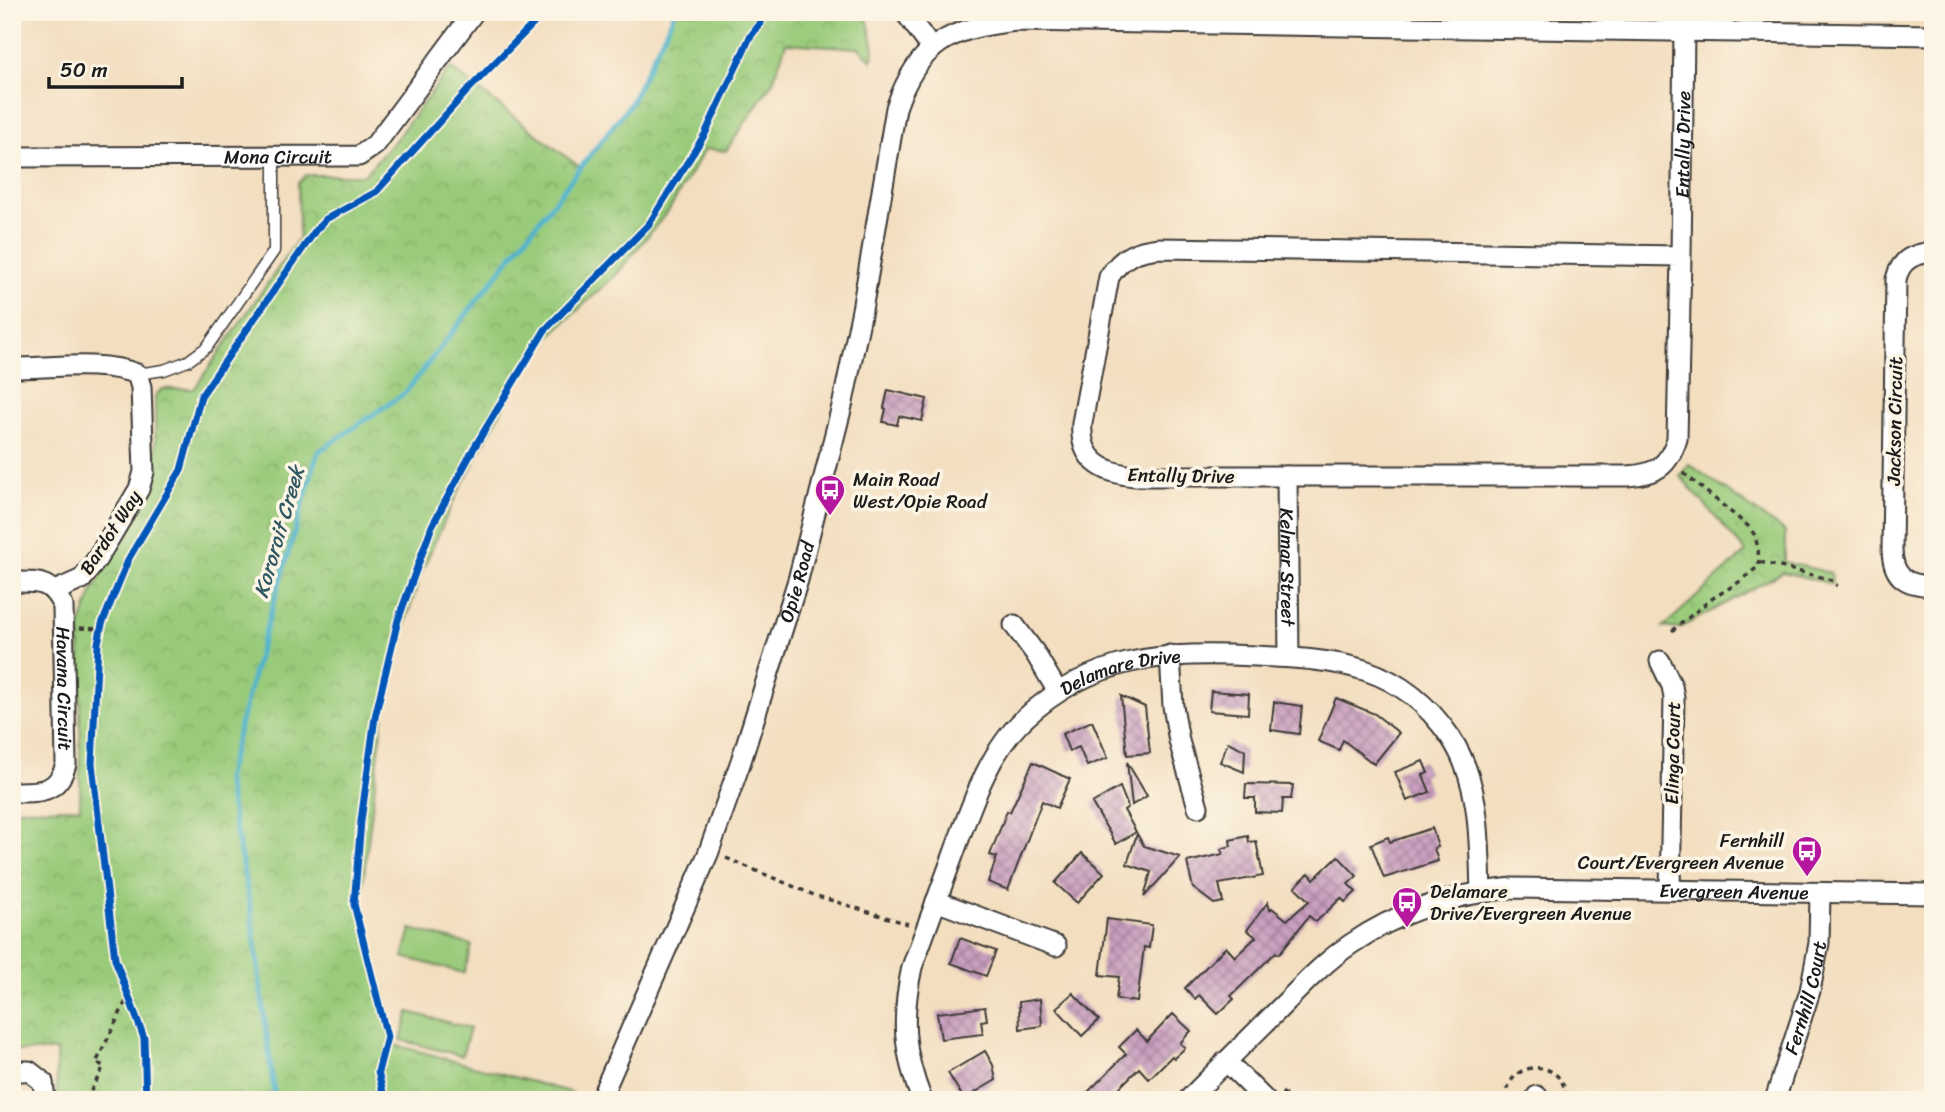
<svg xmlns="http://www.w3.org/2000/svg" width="1945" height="1112" viewBox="0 0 1945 1112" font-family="Sriracha,sans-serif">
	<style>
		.park { fill: url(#park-crowns); stroke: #5b744b; stroke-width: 2 }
		.pitch { fill: #9acb7a; stroke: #5b744b; stroke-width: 2 }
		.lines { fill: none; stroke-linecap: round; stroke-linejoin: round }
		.stream { stroke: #4fb3cd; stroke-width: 5 }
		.building { fill: url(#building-cross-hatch) }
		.lane-casing { stroke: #3c3935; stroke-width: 13 }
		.street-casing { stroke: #3c3935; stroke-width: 23 }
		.path { stroke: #3c3935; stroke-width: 3.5; stroke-dasharray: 5 5; stroke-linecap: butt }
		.lane { stroke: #fff; stroke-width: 10 }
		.street { stroke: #fff; stroke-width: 19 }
		.cycleway-casing { stroke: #fcf5e5; stroke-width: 11 }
		.cycleway { stroke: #0057b8; stroke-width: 7 }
		.labels { text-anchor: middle; stroke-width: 7; stroke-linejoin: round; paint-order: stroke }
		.street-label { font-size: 19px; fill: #1c1c1c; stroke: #fcf5e5 }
		.poi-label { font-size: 19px; fill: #1c1c1c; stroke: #fcf5e5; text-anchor: start }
		.water-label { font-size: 21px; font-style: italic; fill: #305863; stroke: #fcf5e5 }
	</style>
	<defs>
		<pattern id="park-crowns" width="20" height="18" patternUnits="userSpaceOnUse" patternTransform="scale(1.75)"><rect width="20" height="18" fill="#9acb7a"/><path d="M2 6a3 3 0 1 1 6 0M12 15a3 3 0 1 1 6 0" fill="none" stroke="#84ae69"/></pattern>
		<pattern id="building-cross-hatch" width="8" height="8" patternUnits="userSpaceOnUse" patternTransform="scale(1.75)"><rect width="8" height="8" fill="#c99ebf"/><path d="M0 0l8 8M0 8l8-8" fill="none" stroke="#a2809a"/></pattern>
	</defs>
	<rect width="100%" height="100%" fill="#fcf5e5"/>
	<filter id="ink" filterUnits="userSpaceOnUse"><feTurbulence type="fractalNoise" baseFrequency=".0143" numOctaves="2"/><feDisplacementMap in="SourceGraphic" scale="14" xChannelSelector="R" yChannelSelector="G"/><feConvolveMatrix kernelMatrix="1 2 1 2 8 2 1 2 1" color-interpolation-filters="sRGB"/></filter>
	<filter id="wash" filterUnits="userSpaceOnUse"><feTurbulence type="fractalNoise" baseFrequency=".00686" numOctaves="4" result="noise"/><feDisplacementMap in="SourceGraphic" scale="28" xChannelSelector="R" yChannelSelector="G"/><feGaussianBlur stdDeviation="1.57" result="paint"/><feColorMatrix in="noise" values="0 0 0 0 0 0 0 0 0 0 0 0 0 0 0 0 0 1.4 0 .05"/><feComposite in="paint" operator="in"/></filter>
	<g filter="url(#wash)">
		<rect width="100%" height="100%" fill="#f3dec0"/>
		<g class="park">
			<polygon points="675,12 866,12 874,49 872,61 859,48 786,43 773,81 726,151 705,149 669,210 616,275 533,351 453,502 421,573 399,644 384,710 361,900 392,1044 573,1093 570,1100 57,1100 56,1051 12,1051 12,809 80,808 80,627 93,590 156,483 155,396 162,389 194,389 299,238 298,183 306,175 364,175 395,140 450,68 581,168 630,104"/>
			<polygon points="1689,464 1785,532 1785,562 1831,573 1832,584 1783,572 1678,629 1663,627 1746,552 1680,476"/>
		</g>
		<g class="pitch">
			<polygon points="411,929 472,945 464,973 403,957"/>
			<polygon points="409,1012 470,1028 462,1056 401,1040"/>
		</g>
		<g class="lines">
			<polyline class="stream" points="275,1100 251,911 226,779 260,649 318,452 405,393 630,104 675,12"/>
		</g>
		<g id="blocks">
			<g class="building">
				<polygon points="888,390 927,399 922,421 899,416 897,425 883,422 886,409 884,408"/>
				<polygon points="1211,691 1249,694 1248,714 1209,711"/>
				<polygon points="1121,696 1145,707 1150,753 1127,755"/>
				<polygon points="1336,698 1375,714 1399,733 1374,764 1343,740 1339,750 1318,741"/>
				<polygon points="1274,702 1302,706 1299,734 1271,730"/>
				<polygon points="1092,721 1108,758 1087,766 1079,747 1069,751 1062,734"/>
				<polygon points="1228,742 1245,750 1244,772 1220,762"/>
				<polygon points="1423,761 1428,773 1423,775 1430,792 1407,801 1395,772"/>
				<polygon points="1033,762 1070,779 1057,808 1042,801 1008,890 988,882 997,857 990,855 1007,811 1010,812"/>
				<polygon points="1127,762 1147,796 1132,805"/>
				<polygon points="1246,784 1293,785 1291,799 1283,799 1282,813 1255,812 1255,798 1245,798"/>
				<polygon points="1120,787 1128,807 1124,810 1136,832 1116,844 1092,803"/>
				<polygon points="1432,828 1438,847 1434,848 1438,861 1384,878 1371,844 1388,837 1390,842"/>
				<polygon points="1137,834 1144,846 1180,857 1144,897 1151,872 1127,864"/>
				<polygon points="1248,836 1249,842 1256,841 1263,876 1219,884 1223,902 1214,904 1193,888 1187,862 1223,854 1221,849 1231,846 1230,840"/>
				<polygon points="1082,853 1104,873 1077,903 1055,883"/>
				<polygon points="1338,856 1357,876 1348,884 1356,892 1345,902 1341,898 1316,922 1309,916 1279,954 1276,952 1231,996 1234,999 1218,1014 1199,995 1195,999 1185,988 1226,947 1235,957 1256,937 1247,930 1268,902 1270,910 1272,908 1287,920 1309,901 1295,887 1309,873 1314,879"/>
				<polygon points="1107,919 1152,925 1149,948 1144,947 1137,1002 1116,999 1119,977 1100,975"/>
				<polygon points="960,938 996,951 986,976 951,963"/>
				<polygon points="1073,993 1099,1020 1082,1036 1056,1008"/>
				<polygon points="1040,999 1042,1026 1020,1029 1019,1002"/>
				<polygon points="985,1007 987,1020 981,1021 983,1034 941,1039 937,1013"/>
				<polygon points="1173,1014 1191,1031 1180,1043 1185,1048 1174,1058 1172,1056 1149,1079 1139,1068 1107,1100 1080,1100 1126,1054 1119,1047 1136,1030 1147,1041"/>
				<polygon points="985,1051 993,1065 996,1080 964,1099 948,1073"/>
			</g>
		</g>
	</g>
	<g filter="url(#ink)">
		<use href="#blocks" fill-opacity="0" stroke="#3c3935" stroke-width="2"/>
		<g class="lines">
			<g class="lane-casing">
				<polyline id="lane" points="137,374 164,370 188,361 207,347 274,251 274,155"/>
			</g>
			<g class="street-casing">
				<g id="street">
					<polyline points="905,12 932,49"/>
					<polyline points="1674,31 1674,12"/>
					<path id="s1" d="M12,157L359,156L375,145L474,12"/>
					<path d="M1933,252C1913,254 1901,259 1896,279L1892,550C1893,578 1906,585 1933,586"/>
					<path id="s2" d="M1681,256L1677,439C1668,467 1656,474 1628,476H1135C1103,473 1079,460 1082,423L1109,277C1122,256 1137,250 1160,248L1681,256L1684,32"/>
					<path d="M12,368C51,368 101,360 137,374L141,387L144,472L139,489L97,559L82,579L55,591"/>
					<path id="s3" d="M1287,476L1289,657"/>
					<path id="s4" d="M12,582C40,582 50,580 63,606L66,764C58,794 38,792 12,792"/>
					<polyline points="1014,625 1035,653 1058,692"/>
					<polyline points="1170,655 1173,706 1179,741 1198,807"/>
					<polyline points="1660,661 1672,686 1674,698 1670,890"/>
					<polyline points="936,901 1056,946"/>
					<polyline points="1226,1061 1265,1100"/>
					<polyline points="12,1071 29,1071 43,1082 45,1100"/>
					<path id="s5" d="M600,1100L708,854L741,761L798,580L843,402L862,310L896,108C918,43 951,28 1016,21L1933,35"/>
					<path id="s6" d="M922,1100C903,1052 901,1018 912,967C926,929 940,891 954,853C971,807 987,754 1024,719C1094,654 1166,652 1256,656C1338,660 1400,663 1451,738C1481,784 1479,839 1481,892"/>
					<path id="s7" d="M1188,1100C1218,1069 1249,1039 1279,1009C1302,986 1324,962 1351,944C1399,911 1455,894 1512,888L1933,894"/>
					<polyline points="1535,1100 1537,1096"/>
					<path id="s8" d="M1775,1100L1810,991L1819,943L1820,893"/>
				</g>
			</g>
			<g class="path">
				<polyline points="1760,562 1825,578 1834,581 1837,586"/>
				<polyline points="80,628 101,629"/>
				<polyline points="1672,631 1710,600 1739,582 1759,566 1758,547 1754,534 1748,526 1681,471"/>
				<polyline points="726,858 814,895 908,924"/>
				<polyline points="1282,1092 1290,1100"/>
				<polyline points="86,1100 104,1066 96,1063 128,997"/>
				<path d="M1507,1100C1504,1058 1567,1056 1566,1100"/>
			</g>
			<use href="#lane" class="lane"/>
			<use href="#street" class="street"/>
			<g class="cycleway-casing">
				<g id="cycleway">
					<polyline points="146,1100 144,1038 115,959 92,764 98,643 102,624 129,558 181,470 201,396 315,231 326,219 376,192 468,90 539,18 542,12"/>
					<polyline points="385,1100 378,1072 387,1037 354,904 361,821 375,717 398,620 432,526 474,448 545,330 649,224 705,134 750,37 760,24 763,12"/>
				</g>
			</g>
			<use href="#cycleway" class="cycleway"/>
		</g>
	</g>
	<defs>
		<g id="bus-pin" transform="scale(1.575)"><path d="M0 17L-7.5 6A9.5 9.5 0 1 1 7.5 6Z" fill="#b5179e" stroke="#fcf5e5"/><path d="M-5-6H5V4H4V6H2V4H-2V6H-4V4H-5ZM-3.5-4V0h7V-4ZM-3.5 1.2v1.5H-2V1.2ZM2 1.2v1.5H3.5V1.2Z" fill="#fff"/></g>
	</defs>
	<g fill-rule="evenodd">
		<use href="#bus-pin" x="830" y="490"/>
		<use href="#bus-pin" x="1807" y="851"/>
		<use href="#bus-pin" x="1407" y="902"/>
	</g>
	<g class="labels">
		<g class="street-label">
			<text dy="7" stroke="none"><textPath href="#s2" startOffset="1671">Entally Drive</textPath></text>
			<text dy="7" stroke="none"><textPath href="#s1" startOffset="266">Mona Circuit</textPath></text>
			<text transform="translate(1894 421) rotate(-89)" y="7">Jackson Circuit</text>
			<text transform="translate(1181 475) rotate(1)" y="7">Entally Drive</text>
			<text transform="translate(110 532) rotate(-57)" y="7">Bardot Way</text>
			<text dy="7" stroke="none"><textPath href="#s3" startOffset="91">Kelmar Street</textPath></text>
			<text dy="7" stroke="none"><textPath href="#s5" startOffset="555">Opie Road</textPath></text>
			<text dy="7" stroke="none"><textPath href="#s6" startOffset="520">Delamare Drive</textPath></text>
			<text dy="7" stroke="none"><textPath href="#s4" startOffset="144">Havana Circuit</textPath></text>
			<text transform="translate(1672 753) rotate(-89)" y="7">Elinga Court</text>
			<text dy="7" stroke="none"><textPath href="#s7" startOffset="620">Evergreen Avenue</textPath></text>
			<text dy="7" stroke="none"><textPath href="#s8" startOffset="107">Fernhill Court</textPath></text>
		</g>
		<g class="poi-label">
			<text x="853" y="486">Main Road<tspan x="853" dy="22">West/Opie Road</tspan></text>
			<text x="1784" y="847" text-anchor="end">Fernhill<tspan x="1784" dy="22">Court/Evergreen Avenue</tspan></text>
			<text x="1430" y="898">Delamare<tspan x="1430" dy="22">Drive/Evergreen Avenue</tspan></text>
		</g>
		<g class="water-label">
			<text transform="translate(279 532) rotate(-74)" y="7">Kororoit Creek</text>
		</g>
	</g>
	<rect width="1945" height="1112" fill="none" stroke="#fcf5e5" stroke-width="42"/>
	<path d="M49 77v10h133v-10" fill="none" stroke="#1c1c1c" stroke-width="3.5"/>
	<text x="60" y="77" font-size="21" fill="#1c1c1c" stroke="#fcf5e5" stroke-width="5" paint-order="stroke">50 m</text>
</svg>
